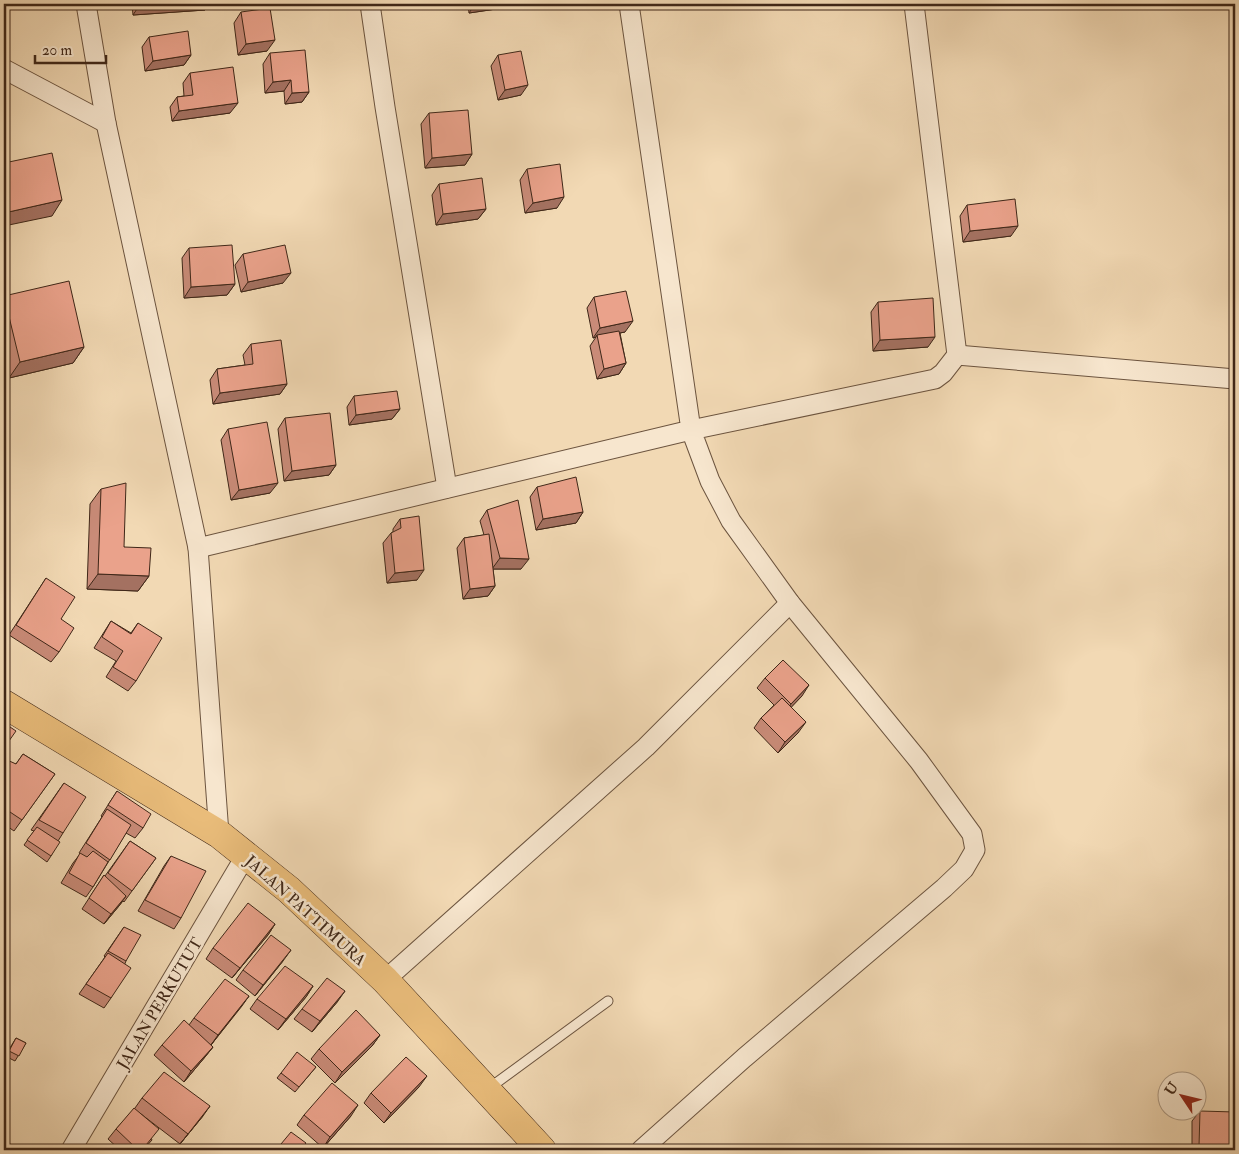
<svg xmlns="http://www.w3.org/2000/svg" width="1239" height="1154" viewBox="0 0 1239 1154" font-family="'IM FELL Double Pica',serif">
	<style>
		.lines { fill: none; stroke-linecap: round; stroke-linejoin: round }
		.lane-casing { stroke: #6c543f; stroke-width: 11 }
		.street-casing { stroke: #6c543f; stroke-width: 21 }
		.primary-casing { stroke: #3f2718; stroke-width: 29 }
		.lane { stroke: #f7e6ce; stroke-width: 9 }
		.street { stroke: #f7e6ce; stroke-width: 19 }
		.primary { stroke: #e9bc7a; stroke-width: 28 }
		.wall { fill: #c98b78; stroke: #3f2718 }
		.shaded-wall { fill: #a47161; stroke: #3f2718 }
		.building { fill: #eaa28b; stroke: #3f2718 }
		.labels { text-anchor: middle; stroke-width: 5; stroke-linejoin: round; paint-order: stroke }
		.street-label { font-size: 16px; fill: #3f2718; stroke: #f7e6ce }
	</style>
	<rect width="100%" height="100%" fill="#f2d9b4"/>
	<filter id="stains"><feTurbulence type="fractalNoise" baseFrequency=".004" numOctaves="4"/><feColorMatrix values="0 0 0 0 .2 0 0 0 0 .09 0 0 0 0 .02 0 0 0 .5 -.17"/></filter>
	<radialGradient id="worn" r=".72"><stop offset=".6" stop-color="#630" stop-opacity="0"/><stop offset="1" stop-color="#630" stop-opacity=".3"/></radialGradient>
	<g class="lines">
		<g class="lane-casing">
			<polyline id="lane" points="488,1089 608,1001"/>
		</g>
		<g class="street-casing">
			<g id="street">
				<polyline points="86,4 106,123 198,548 219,834"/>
				<polyline points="370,4 385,107 447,488"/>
				<polyline points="4,69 106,123"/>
				<polyline points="957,355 1235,379"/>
				<polyline points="198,548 691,430 629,4"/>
				<polyline points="385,980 646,747 790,603"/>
				<polyline points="71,1150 246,855"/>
				<polyline points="641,1150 744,1058 944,888 964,869 975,850 972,834 919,761 790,603 731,521 710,481 691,430 935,379 943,373 957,355 914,4"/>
			</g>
		</g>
		<g class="primary-casing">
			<polyline id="primary" points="4,704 219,834 289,890 385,980 542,1150"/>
		</g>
		<use href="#lane" class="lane"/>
		<use href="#street" class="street"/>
		<use href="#primary" class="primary"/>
	</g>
	<g class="wall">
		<polygon points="132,4 209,4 205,10 133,15"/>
		<polygon points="468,4 530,4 469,13"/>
		<polygon points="241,12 267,51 238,55 234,23"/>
		<polygon points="149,37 191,55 184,65 145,71 142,47"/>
		<polygon points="270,53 309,92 302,102 285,104 284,91 265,93 263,64"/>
		<polygon points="498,55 521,95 498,100 491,66"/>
		<polygon points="190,73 230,113 172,121 170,107 177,97 184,96 183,83"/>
		<polygon points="429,113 472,154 465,165 425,168 421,124"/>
		<polygon points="527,169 557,208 525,213 520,180"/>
		<polygon points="439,184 486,209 478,219 436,225 432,195"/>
		<polygon points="967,205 1011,236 963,242 960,216"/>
		<polygon points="189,248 235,284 227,295 184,298 182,258"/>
		<polygon points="243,254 283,283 241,292 235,265"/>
		<polygon points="4,296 84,347 73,363 9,378 4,357"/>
		<polygon points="594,297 625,332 620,333 626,363 619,374 597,379 590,346 596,337 593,338 587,308"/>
		<polygon points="878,302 928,347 873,351 871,312"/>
		<polygon points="251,344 287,384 280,394 213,404 210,380 217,369 245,365 243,355"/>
		<polygon points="354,396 400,409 392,419 349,425 347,407"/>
		<polygon points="285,418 336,465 329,475 284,481 278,429"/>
		<polygon points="228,429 270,493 231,500 221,440"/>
		<polygon points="537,487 583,512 576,523 536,530 530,497"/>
		<polygon points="101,489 124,547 149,576 138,591 87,589 90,504"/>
		<polygon points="487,510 521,569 493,569 495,586 488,596 463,599 457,548 464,538 484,535 480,521"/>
		<polygon points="400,519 417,580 387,583 383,543 391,533 393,532 393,529"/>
		<polygon points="46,578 61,619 59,652 51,662 9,635"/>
		<polygon points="111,621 131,633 138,623 136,681 128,691 106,677 116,661 94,648"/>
		<polygon points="765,678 802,696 791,707 798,733 778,753 754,728 761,718 774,705 757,688"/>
		<polygon points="23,754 55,774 14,831 4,824 4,761 16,764"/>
		<polygon points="64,783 63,833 58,841 51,856 47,862 24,845 34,831 31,830"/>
		<polygon points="117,791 143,828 135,838 126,833 93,887 86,897 61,883 73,863 80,854 79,853 102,817 101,816"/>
		<polygon points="130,841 156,858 124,902 123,901 104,924 82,909 104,875 105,876"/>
		<polygon points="171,856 181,918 174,929 138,911 164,866"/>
		<polygon points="275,924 268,935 232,978 206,959 213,948"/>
		<polygon points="124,927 126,961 111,998 104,1008 79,994 105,957 104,956"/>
		<polygon points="283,961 255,996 236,980 243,970"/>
		<polygon points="313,986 306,997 278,1030 250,1009 257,999"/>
		<polygon points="249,996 211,1045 213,1047 205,1057 184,1082 154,1055 162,1045 189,1025 194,1018"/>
		<polygon points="338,1001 312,1032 294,1019 302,1009"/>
		<polygon points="380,1035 372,1046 335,1083 311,1059 319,1049"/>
		<polygon points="16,1038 26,1043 15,1061 5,1056"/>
		<polygon points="1235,1057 1235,1094 1234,1094"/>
		<polygon points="316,1067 295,1092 277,1078 281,1073"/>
		<polygon points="419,1087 384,1123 364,1103 371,1093"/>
		<polygon points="142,1098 203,1116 180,1144 141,1114 152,1140 143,1150 120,1150 108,1139 116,1129 135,1108"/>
		<polygon points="1200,1111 1235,1150 1192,1150 1192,1121"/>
		<polygon points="304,1115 351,1116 323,1148 297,1125"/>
	</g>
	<g class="shaded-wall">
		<polygon points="140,4 209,4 205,10 133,15"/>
		<polygon points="475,4 530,4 469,13"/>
		<polygon points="275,40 267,51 238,55 246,44"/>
		<polygon points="191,55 184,65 145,71 153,61"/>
		<polygon points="291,80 284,91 265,93 273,82"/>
		<polygon points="528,85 521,95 498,100 505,90"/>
		<polygon points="309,92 302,102 285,104 292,93"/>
		<polygon points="238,103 230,113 172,121 179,111"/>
		<polygon points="472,154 465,165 425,168 432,158"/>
		<polygon points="564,197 557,208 525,213 533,203"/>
		<polygon points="62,200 52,216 4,226 4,213"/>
		<polygon points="486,209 478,219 436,225 443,214"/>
		<polygon points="1018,226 1011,236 963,242 970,231"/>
		<polygon points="291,273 283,283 241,292 248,282"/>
		<polygon points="235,284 227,295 184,298 191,287"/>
		<polygon points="633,321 625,332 598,337 597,335 596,337 593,338 600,328"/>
		<polygon points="935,337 928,347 873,351 880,340"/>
		<polygon points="84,347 73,363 9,378 20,362"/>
		<polygon points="626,363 619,374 597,379 604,369"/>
		<polygon points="287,384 280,394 213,404 220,393"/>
		<polygon points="400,409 392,419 349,425 356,415"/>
		<polygon points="336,465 329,475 284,481 292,471"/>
		<polygon points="278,483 270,493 231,500 239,490"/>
		<polygon points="583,512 576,523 536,530 543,519"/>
		<polygon points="500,558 529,559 521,569 492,569"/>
		<polygon points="424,570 417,580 387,583 395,573"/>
		<polygon points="98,574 149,576 138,591 87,589"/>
		<polygon points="495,586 488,596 463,599 470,589"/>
		<polygon points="809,685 802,696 784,715 791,704"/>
		<polygon points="806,722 798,733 778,753 785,742"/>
		<polygon points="126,896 119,906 104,924 111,914"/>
		<polygon points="275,924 268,935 232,978 240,968"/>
		<polygon points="291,950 283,961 255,996 263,985"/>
		<polygon points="313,986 306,997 278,1030 286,1019"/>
		<polygon points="345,991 338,1001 312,1032 320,1021"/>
		<polygon points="249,996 242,1006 211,1045 218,1035"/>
		<polygon points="380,1035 372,1046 335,1083 342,1072"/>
		<polygon points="213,1047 205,1057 184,1082 191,1071"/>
		<polygon points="427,1076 419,1087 384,1123 391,1113"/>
		<polygon points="358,1105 351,1116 323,1148 330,1137"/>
		<polygon points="210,1106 203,1116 180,1144 188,1134"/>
		<polygon points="1199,1146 1235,1147 1235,1150 1196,1150"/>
	</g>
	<g class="building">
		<polygon points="270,8 275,40 246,44 241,12"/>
		<polygon points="188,31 191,55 153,61 149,37"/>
		<polygon points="305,50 309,92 292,93 291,80 273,82 270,53"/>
		<polygon points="521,51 528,85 505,90 498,55"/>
		<polygon points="233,67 238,103 179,111 177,97 193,95 190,73"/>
		<polygon points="468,110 472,154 432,158 429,113"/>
		<polygon points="52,153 62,200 4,213 4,163"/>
		<polygon points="560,164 564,197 533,203 527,169"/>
		<polygon points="482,178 486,209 443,214 439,184"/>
		<polygon points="1015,199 1018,226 970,231 967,205"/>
		<polygon points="232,245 235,284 191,287 189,248"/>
		<polygon points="285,245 291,273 248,282 243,254"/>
		<polygon points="69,281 84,347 20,362 4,296"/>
		<polygon points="626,291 633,321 600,328 594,297"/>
		<polygon points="933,298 935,337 880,340 878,302"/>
		<polygon points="619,331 626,363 604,369 597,335"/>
		<polygon points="281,340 287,384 220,393 217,369 253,364 251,344"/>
		<polygon points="397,391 400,409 356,415 354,396"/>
		<polygon points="330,413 336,465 292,471 285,418"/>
		<polygon points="267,422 278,483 239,490 228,429"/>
		<polygon points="576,477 583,512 543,519 537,487"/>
		<polygon points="126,483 124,547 151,548 149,576 98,574 101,489"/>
		<polygon points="518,500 529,559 500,558 487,510"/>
		<polygon points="419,516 424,570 395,573 391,533 401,528 400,519"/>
		<polygon points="489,534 495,586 470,589 464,538"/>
		<polygon points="46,578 75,597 61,619 74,628 59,652 16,625"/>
		<polygon points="111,621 131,634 138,623 162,638 136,681 113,667 123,651 102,637"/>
		<polygon points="783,660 809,685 791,704 765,678"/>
		<polygon points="782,698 806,722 785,742 761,718"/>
		<polygon points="4,723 16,731 4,748"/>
		<polygon points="23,754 55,774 22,820 4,808 4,761 5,759 16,764"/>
		<polygon points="64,783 86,797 63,833 39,820"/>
		<polygon points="117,791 151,814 143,828 108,805"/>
		<polygon points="107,809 131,825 110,860 86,843"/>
		<polygon points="37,827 60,842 51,856 27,840"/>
		<polygon points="130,841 156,858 132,891 108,873"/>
		<polygon points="93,851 108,862 93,887 69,873 80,853 87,857"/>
		<polygon points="171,856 206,871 181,918 145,900"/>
		<polygon points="104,875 126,896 111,914 89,898"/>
		<polygon points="248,903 275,924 240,968 213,948"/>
		<polygon points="124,927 141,935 126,961 108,951"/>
		<polygon points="271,935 291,950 263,985 243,970"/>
		<polygon points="108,953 131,968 111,998 86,984"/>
		<polygon points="285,966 313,986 286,1019 257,999"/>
		<polygon points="327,978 345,991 320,1021 302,1009"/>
		<polygon points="225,979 249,996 218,1035 194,1018"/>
		<polygon points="356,1010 380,1035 342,1072 319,1049"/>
		<polygon points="184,1020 213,1047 191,1071 162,1045"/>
		<polygon points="16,1038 26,1043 19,1056 9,1051"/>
		<polygon points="297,1052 316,1067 299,1087 281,1073"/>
		<polygon points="406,1057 427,1076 391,1113 371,1093"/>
		<polygon points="164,1072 210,1106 188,1134 142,1098"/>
		<polygon points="332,1083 358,1105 330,1137 304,1115"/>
		<polygon points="134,1108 159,1129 142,1150 138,1150 116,1129"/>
		<polygon points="1200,1111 1235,1112 1235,1147 1199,1146"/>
		<polygon points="291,1132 306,1143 301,1150 276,1150"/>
		<polygon points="4,1141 22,1150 4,1150"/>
	</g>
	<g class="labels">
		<g class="street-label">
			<text transform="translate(306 910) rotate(42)" y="6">JALAN PATTIMURA</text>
			<text transform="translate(159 1003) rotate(-59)" y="6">JALAN PERKUTUT</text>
		</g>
	</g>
	<rect width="1239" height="1154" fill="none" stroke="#f2d9b4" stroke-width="20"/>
	<rect x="5" y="5" width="1229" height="1144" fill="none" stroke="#3f2718" stroke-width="2.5"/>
	<rect x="10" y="10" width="1219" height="1134" fill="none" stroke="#3f2718"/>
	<g transform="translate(1182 1096) rotate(305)"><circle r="24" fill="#f7e6ce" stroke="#ad9a85"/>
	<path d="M0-4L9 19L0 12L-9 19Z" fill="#8f2418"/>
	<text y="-8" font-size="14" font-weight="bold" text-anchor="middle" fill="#3f2718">U</text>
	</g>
	<path d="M35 55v8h71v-8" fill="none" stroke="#3f2718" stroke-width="2.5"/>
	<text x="42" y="55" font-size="15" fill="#3f2718" stroke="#f7e6ce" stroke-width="4" paint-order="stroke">20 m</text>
	<rect width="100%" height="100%" filter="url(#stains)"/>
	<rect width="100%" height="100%" fill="url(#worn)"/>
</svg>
